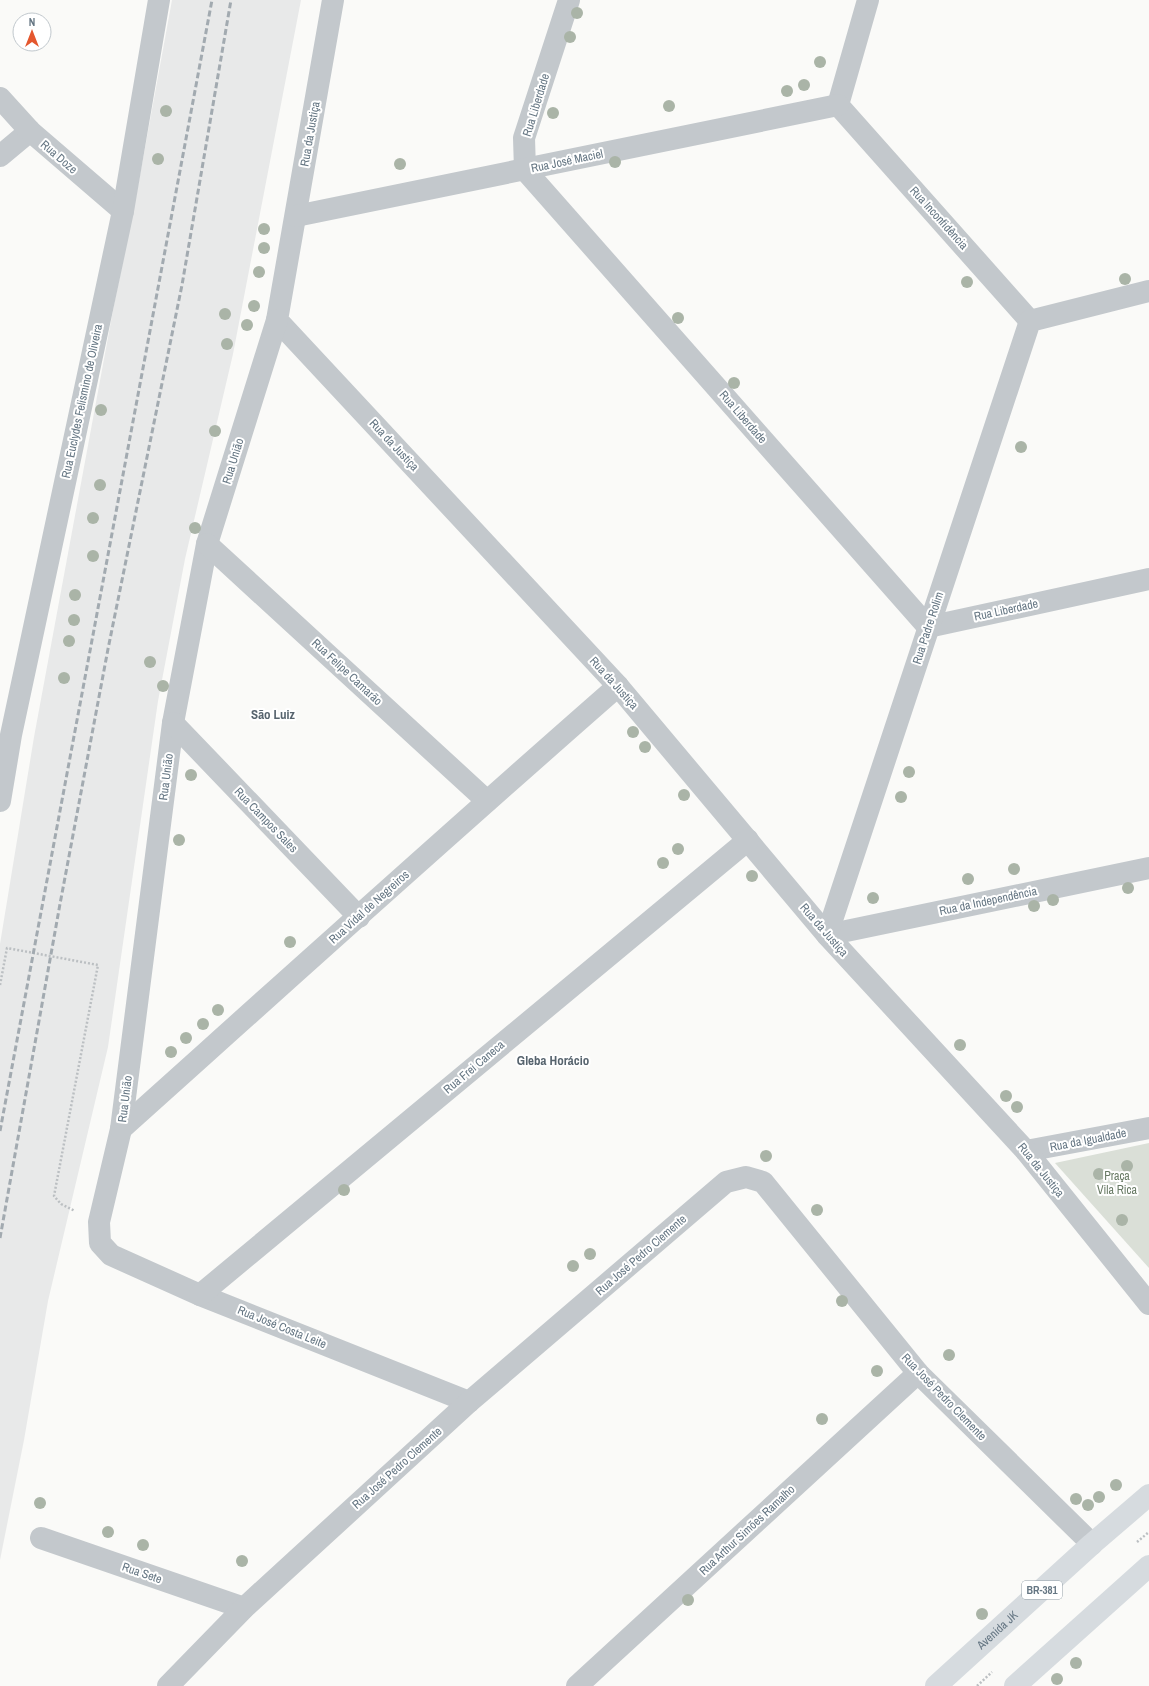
<svg xmlns="http://www.w3.org/2000/svg" width="1149" height="1686" viewBox="0 0 1149 1686" font-family="'Archivo Narrow',sans-serif">
	<style>
		.built { fill: #e8e9e9 }
		.green { fill: #dadfd7 }
		.lines { fill: none; stroke-linecap: round; stroke-linejoin: round }
		.path { stroke: #bbbfc2; stroke-width: 2.5; stroke-dasharray: 2 2; stroke-linecap: butt }
		.minor { stroke: #c3c8cc; stroke-width: 22 }
		.tertiary { stroke: #c3c8cc; stroke-width: 22 }
		.primary { stroke: #d6dbdf; stroke-width: 22 }
		.rail { stroke: #a2aab0; stroke-width: 3; stroke-dasharray: 6 3; stroke-linecap: butt }
		.tree { fill: #aab4a7 }
		.labels { text-anchor: middle; stroke-width: 4; stroke-linejoin: round; paint-order: stroke }
		.shield { fill: #fff; stroke: #939fa8; stroke-width: 1 }
		.shield-label { font-size: 11px; font-weight: bold; fill: #657683 }
		.street-label { font-size: 12px; fill: #657683; stroke: #fff }
		.park-label { font-size: 12px; fill: #687a64; stroke: #fff }
		.neighbourhood-label { font-size: 13px; font-weight: bold; fill: #57646e; stroke: #fff }
	</style>
	<rect width="100%" height="100%" fill="#fafaf8"/>
	<polygon class="built" points="172,0 301,0 233,354 185,559 158,701 108,1047 48,1301 24,1440 0,1560 0,944 34,737 114,305 136,197"/>
	<polygon class="green" points="1149,1143 1149,1268 1055,1163"/>
	<g class="lines">
		<g class="path">
			<polyline points="0,985 7,948 98,965 54,1196 61,1204 75,1211"/>
			<polyline points="1137,1542 1149,1532"/>
			<polyline points="977,1686 992,1672"/>
		</g>
		<g class="minor">
			<polyline points="333,0 277,320 618,686 827,935 1149,868"/>
			<polyline points="569,0 524,138 525,170 928,627 1149,579"/>
			<polyline points="868,0 838,105 1030,321"/>
			<polyline points="0,156 30,131"/>
			<polyline points="296,216 838,105"/>
			<polyline points="277,320 207,544 173,723 121,1129 99,1222 100,1243 111,1255 200,1295 469,1402"/>
			<polyline points="207,544 487,801"/>
			<polyline points="173,723 359,917"/>
			<path d="M121,1129C286,981 451,832 618,686"/>
			<polyline points="1026,1151 1149,1128"/>
			<polyline points="200,1295 748,840"/>
			<polyline points="41,1538 244,1608"/>
			<polyline points="168,1686 244,1608 469,1402 726,1182 746,1177 763,1182 918,1373 1092,1544"/>
			<polyline points="577,1686 918,1373"/>
		</g>
		<g class="tertiary">
			<polyline points="0,98 30,131 123,211"/>
			<polyline points="1149,291 1030,321 827,935 1026,1151 1149,1304"/>
			<polyline points="0,801 11,735 123,211 159,0"/>
		</g>
		<g class="primary">
			<path id="s1" d="M936,1686L1092,1544L1149,1495"/>
			<polyline points="1015,1686 1149,1566"/>
		</g>
		<g class="rail">
			<polyline points="0,1131 212,0"/>
			<polyline points="0,1238 60,904 108,649 182,285 231,0"/>
		</g>
	</g>
	<g class="tree">
		<circle cx="577" cy="13" r="6"/>
		<circle cx="570" cy="37" r="6"/>
		<circle cx="820" cy="62" r="6"/>
		<circle cx="804" cy="85" r="6"/>
		<circle cx="787" cy="91" r="6"/>
		<circle cx="669" cy="106" r="6"/>
		<circle cx="166" cy="111" r="6"/>
		<circle cx="553" cy="113" r="6"/>
		<circle cx="158" cy="159" r="6"/>
		<circle cx="615" cy="162" r="6"/>
		<circle cx="400" cy="164" r="6"/>
		<circle cx="264" cy="229" r="6"/>
		<circle cx="264" cy="248" r="6"/>
		<circle cx="259" cy="272" r="6"/>
		<circle cx="1125" cy="279" r="6"/>
		<circle cx="967" cy="282" r="6"/>
		<circle cx="254" cy="306" r="6"/>
		<circle cx="225" cy="314" r="6"/>
		<circle cx="678" cy="318" r="6"/>
		<circle cx="247" cy="325" r="6"/>
		<circle cx="227" cy="344" r="6"/>
		<circle cx="734" cy="383" r="6"/>
		<circle cx="101" cy="410" r="6"/>
		<circle cx="215" cy="431" r="6"/>
		<circle cx="1021" cy="447" r="6"/>
		<circle cx="100" cy="485" r="6"/>
		<circle cx="93" cy="518" r="6"/>
		<circle cx="195" cy="528" r="6"/>
		<circle cx="93" cy="556" r="6"/>
		<circle cx="75" cy="595" r="6"/>
		<circle cx="74" cy="620" r="6"/>
		<circle cx="69" cy="641" r="6"/>
		<circle cx="150" cy="662" r="6"/>
		<circle cx="64" cy="678" r="6"/>
		<circle cx="163" cy="686" r="6"/>
		<circle cx="633" cy="732" r="6"/>
		<circle cx="645" cy="747" r="6"/>
		<circle cx="909" cy="772" r="6"/>
		<circle cx="191" cy="775" r="6"/>
		<circle cx="684" cy="795" r="6"/>
		<circle cx="901" cy="797" r="6"/>
		<circle cx="179" cy="840" r="6"/>
		<circle cx="678" cy="849" r="6"/>
		<circle cx="663" cy="863" r="6"/>
		<circle cx="1014" cy="869" r="6"/>
		<circle cx="752" cy="876" r="6"/>
		<circle cx="968" cy="879" r="6"/>
		<circle cx="1128" cy="888" r="6"/>
		<circle cx="873" cy="898" r="6"/>
		<circle cx="1053" cy="900" r="6"/>
		<circle cx="1034" cy="906" r="6"/>
		<circle cx="290" cy="942" r="6"/>
		<circle cx="218" cy="1010" r="6"/>
		<circle cx="203" cy="1024" r="6"/>
		<circle cx="186" cy="1038" r="6"/>
		<circle cx="960" cy="1045" r="6"/>
		<circle cx="171" cy="1052" r="6"/>
		<circle cx="1006" cy="1096" r="6"/>
		<circle cx="1017" cy="1107" r="6"/>
		<circle cx="766" cy="1156" r="6"/>
		<circle cx="1127" cy="1166" r="6"/>
		<circle cx="1099" cy="1174" r="6"/>
		<circle cx="344" cy="1190" r="6"/>
		<circle cx="817" cy="1210" r="6"/>
		<circle cx="1122" cy="1220" r="6"/>
		<circle cx="590" cy="1254" r="6"/>
		<circle cx="573" cy="1266" r="6"/>
		<circle cx="842" cy="1301" r="6"/>
		<circle cx="949" cy="1355" r="6"/>
		<circle cx="877" cy="1371" r="6"/>
		<circle cx="822" cy="1419" r="6"/>
		<circle cx="1116" cy="1485" r="6"/>
		<circle cx="1099" cy="1497" r="6"/>
		<circle cx="1076" cy="1499" r="6"/>
		<circle cx="40" cy="1503" r="6"/>
		<circle cx="1088" cy="1505" r="6"/>
		<circle cx="108" cy="1532" r="6"/>
		<circle cx="143" cy="1545" r="6"/>
		<circle cx="242" cy="1561" r="6"/>
		<circle cx="688" cy="1600" r="6"/>
		<circle cx="982" cy="1614" r="6"/>
		<circle cx="1076" cy="1663" r="6"/>
		<circle cx="1057" cy="1679" r="6"/>
	</g>
	<g class="labels">
		<rect class="shield" x="1022" y="1581" width="40" height="18" rx="3"/>
		<g class="shield-label">
			<text x="1042" y="1594">BR-381</text>
		</g>
		<g class="street-label">
			<text transform="translate(536 105) rotate(-73)" y="4">Rua Liberdade</text>
			<text transform="translate(310 134) rotate(-80)" y="4">Rua da Justiça</text>
			<text transform="translate(59 157) rotate(41)" y="4">Rua Doze</text>
			<text transform="translate(567 161) rotate(-12)" y="4">Rua José Maciel</text>
			<text transform="translate(939 218) rotate(48)" y="4">Rua Inconfidência</text>
			<text transform="translate(82 401) rotate(-78)" y="4">Rua Euclydes Felismino de Oliveira</text>
			<text transform="translate(743 417) rotate(49)" y="4">Rua Liberdade</text>
			<text transform="translate(394 445) rotate(47)" y="4">Rua da Justiça</text>
			<text transform="translate(233 461) rotate(-73)" y="4">Rua União</text>
			<text transform="translate(1006 610) rotate(-12)" y="4">Rua Liberdade</text>
			<text transform="translate(928 628) rotate(-72)" y="4">Rua Padre Rolim</text>
			<text transform="translate(347 672) rotate(43)" y="4">Rua Felipe Camarão</text>
			<text transform="translate(614 683) rotate(48)" y="4">Rua da Justiça</text>
			<text transform="translate(166 777) rotate(-83)" y="4">Rua União</text>
			<text transform="translate(266 820) rotate(46)" y="4">Rua Campos Sales</text>
			<text transform="translate(988 901) rotate(-12)" y="4">Rua da Independência</text>
			<text transform="translate(369 907) rotate(-42)" y="4">Rua Vidal de Negreiros</text>
			<text transform="translate(824 930) rotate(49)" y="4">Rua da Justiça</text>
			<text transform="translate(474 1067) rotate(-40)" y="4">Rua Frei Caneca</text>
			<text transform="translate(125 1099) rotate(-83)" y="4">Rua União</text>
			<text transform="translate(1088 1140) rotate(-11)" y="4">Rua da Igualdade</text>
			<text transform="translate(1041 1170) rotate(51)" y="4">Rua da Justiça</text>
			<text transform="translate(641 1255) rotate(-41)" y="4">Rua José Pedro Clemente</text>
			<text transform="translate(282 1327) rotate(22)" y="4">Rua José Costa Leite</text>
			<text transform="translate(944 1397) rotate(46)" y="4">Rua José Pedro Clemente</text>
			<text transform="translate(397 1468) rotate(-42)" y="4">Rua José Pedro Clemente</text>
			<text transform="translate(747 1530) rotate(-43)" y="4">Rua Arthur Simões Ramalho</text>
			<text transform="translate(142 1573) rotate(19)" y="4">Rua Sete</text>
			<text dy="4" stroke="none"><textPath href="#s1" startOffset="83">Avenida JK</textPath></text>
		</g>
		<g class="park-label">
			<text x="1117" y="1180">Praça<tspan x="1117" dy="14">Vila Rica</tspan></text>
		</g>
		<g class="neighbourhood-label">
			<text x="273" y="719">São Luiz</text>
			<text x="553" y="1065">Gleba Horácio</text>
		</g>
	</g>
	<g transform="translate(32 32)"><circle r="19" fill="#ffffff" stroke="#c1c8cd"/>
	<path d="M0-3L7 15L0 10L-7 15Z" fill="#e4572e"/>
	<text y="-6" font-size="11" font-weight="bold" text-anchor="middle" fill="#657683">N</text>
	</g>
</svg>
